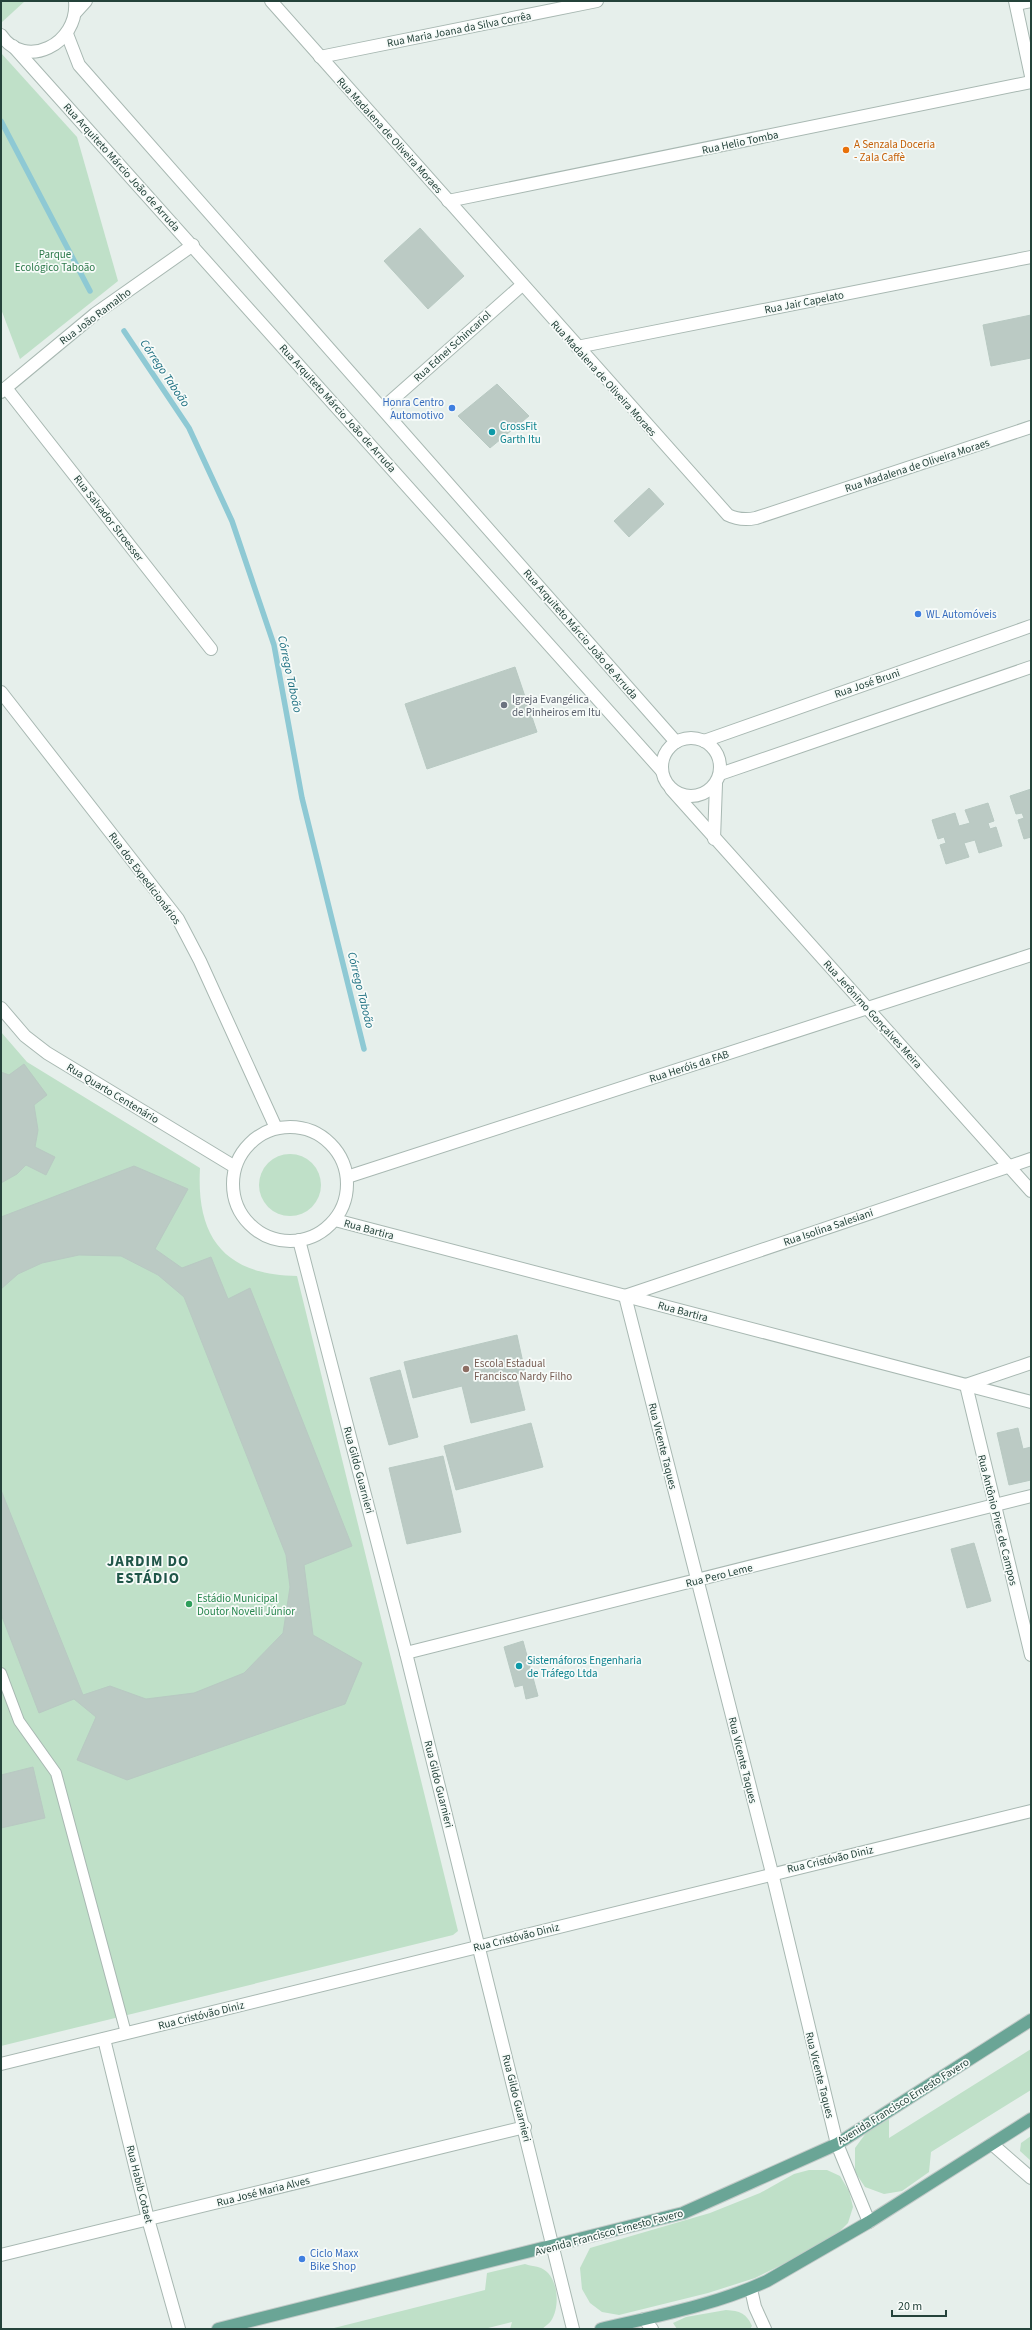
<svg xmlns="http://www.w3.org/2000/svg" width="1032" height="2330" viewBox="0 0 1032 2330" font-family="'Source Sans 3',sans-serif">
	<style>
		.green { fill: #bfe0c8 }
		.lines { fill: none; stroke-linecap: round; stroke-linejoin: round }
		.stream { stroke: #8ec9d4; stroke-width: 5.5 }
		.building { fill: #bbcac4; stroke: #b8c9c2 }
		.service-casing { stroke: #a8b8b2; stroke-width: 12 }
		.minor-casing { stroke: #a8b8b2; stroke-width: 14 }
		.tertiary-casing { stroke: #a8b8b2; stroke-width: 14 }
		.primary-casing { stroke: #c2cac8; stroke-width: 14 }
		.service { stroke: #fff; stroke-width: 10 }
		.minor { stroke: #fff; stroke-width: 12 }
		.tertiary { stroke: #fff; stroke-width: 12 }
		.primary { stroke: #6aa596; stroke-width: 12 }
		.food-dot { fill: #e8710a; stroke: #f7fbf9; stroke-width: 1.5 }
		.shop-dot { fill: #3f7fe0; stroke: #f7fbf9; stroke-width: 1.5 }
		.culture-dot { fill: #0f9aa8; stroke: #f7fbf9; stroke-width: 1.5 }
		.worship-dot { fill: #6b7280; stroke: #f7fbf9; stroke-width: 1.5 }
		.education-dot { fill: #8d6e63; stroke: #f7fbf9; stroke-width: 1.5 }
		.leisure-dot { fill: #2e9e5b; stroke: #f7fbf9; stroke-width: 1.5 }
		.labels { text-anchor: middle; stroke-width: 3.5; stroke-linejoin: round; paint-order: stroke }
		.street-label { font-size: 11px; fill: #24423a; stroke: #f7fbf9 }
		.food-label { font-size: 11px; fill: #c56008; stroke: #f7fbf9; text-anchor: start }
		.park-label { font-size: 11px; fill: #2d7a4b; stroke: #f7fbf9 }
		.shop-label { font-size: 11px; fill: #366cbe; stroke: #f7fbf9; text-anchor: start }
		.culture-label { font-size: 11px; fill: #0d838f; stroke: #f7fbf9; text-anchor: start }
		.worship-label { font-size: 11px; fill: #5b616d; stroke: #f7fbf9; text-anchor: start }
		.education-label { font-size: 11px; fill: #785e54; stroke: #f7fbf9; text-anchor: start }
		.leisure-label { font-size: 11px; fill: #27864d; stroke: #f7fbf9; text-anchor: start }
		.water-label { font-size: 12px; font-style: italic; fill: #1c6f80; stroke: #f7fbf9 }
		.district-label { font-size: 15px; font-weight: bold; letter-spacing: 1px; fill: #1f5548; stroke: #f7fbf9 }
	</style>
	<rect width="100%" height="100%" fill="#e6efeb"/>
	<g class="green">
		<polygon points="1,1 25,1 1,23"/>
		<polygon points="1,53 77,137 118,281 20,359 1,309"/>
		<path d="M1,1032L27,1062L200,1168C196,1238 225,1275 297,1276L458,1931L453,1935L1,2046Z"/>
		<circle cx="290" cy="1185" r="31"/>
		<polygon points="1031,2049 1031,2090 931,2152 929,2172 902,2191 884,2194 865,2187 855,2172 855,2148 866,2133 889,2119 889,2138"/>
		<polygon points="1031,2136 1031,2161 1020,2151 1021,2143"/>
		<polygon points="809,2170 827,2170 840,2176 849,2191 853,2207 848,2223 835,2236 816,2248 755,2278 708,2293 619,2315 602,2312 590,2303 582,2289 580,2268 590,2248 710,2213 760,2193 794,2174"/>
		<path d="M525,2264C530,2266 536,2266 541,2268C558,2275 561,2306 551,2321C549,2324 545,2326 542,2329H510L512,2322L484,2329H330L485,2290L487,2273Z"/>
		<path d="M726,2310C740,2311 746,2313 752,2326L750,2329H677L673,2323L686,2317Z"/>
	</g>
	<g class="lines">
		<g class="stream">
			<polyline points="1,121 90,291"/>
			<polyline points="124,331 189,428 232,521 274,645 302,798 364,1049"/>
		</g>
	</g>
	<g class="building">
		<polygon points="420,228 464,276 428,309 384,261"/>
		<polygon points="1031,315 1031,358 991,366 983,325"/>
		<polygon points="497,384 529,416 490,448 458,416"/>
		<polygon points="649,488 664,504 629,537 614,521"/>
		<polygon points="515,667 537,732 427,769 405,704"/>
		<polygon points="1031,789 1031,837 1024,839 1018,820 1024,818 1022,813 1016,814 1010,796"/>
		<polygon points="988,803 994,821 988,823 990,829 996,827 1002,846 979,853 975,840 964,843 969,857 946,864 940,845 946,843 944,837 938,839 932,820 955,813 959,826 970,823 965,810"/>
		<polygon points="24,1064 47,1095 34,1105 38,1130 35,1147 55,1157 46,1175 26,1165 17,1174 1,1183 1,1072 9,1075"/>
		<polygon points="134,1166 188,1189 155,1249 182,1268 211,1257 228,1299 250,1288 352,1546 304,1565 313,1635 362,1663 345,1704 127,1780 77,1760 96,1717 74,1699 39,1713 1,1614 1,1490 83,1695 110,1686 146,1699 194,1693 244,1673 283,1633 290,1587 286,1555 184,1297 158,1275 121,1256 79,1255 42,1263 18,1274 1,1289 1,1217"/>
		<polygon points="517,1335 525,1372 516,1374 525,1410 471,1423 462,1386 413,1398 404,1362"/>
		<polygon points="400,1370 418,1437 389,1445 370,1378"/>
		<polygon points="531,1423 543,1467 456,1490 444,1446"/>
		<polygon points="1018,1428 1023,1449 1031,1447 1031,1480 1009,1485 997,1433"/>
		<polygon points="443,1456 461,1532 407,1544 389,1468"/>
		<polygon points="974,1543 991,1601 967,1608 951,1549"/>
		<polygon points="523,1641 538,1696 526,1699 523,1685 515,1687 504,1647"/>
		<polygon points="33,1767 45,1818 1,1828 1,1775"/>
	</g>
	<g class="lines">
		<g class="service-casing">
			<polyline id="service" points="1,1673 19,1721 56,1773 126,2033"/>
		</g>
		<g class="minor-casing">
			<g id="minor">
				<path d="M271,1L728,515C738,520 746,520 756,518L1031,427"/>
				<polyline points="1015,1 1031,76"/>
				<polyline points="1016,4 1031,1"/>
				<polyline points="76,12 86,1"/>
				<polyline points="320,57 597,1"/>
				<polyline points="448,201 1031,82"/>
				<polyline points="577,347 1031,257"/>
				<polyline points="6,388 211,649"/>
				<polyline points="1,392 95,314 193,245"/>
				<polyline points="383,408 522,285"/>
				<polyline points="1,692 178,919 200,961 276,1128"/>
				<polyline points="1,1008 25,1036 47,1053 235,1167"/>
				<circle cx="290" cy="1184" r="57"/>
				<polyline points="347,1177 1031,955"/>
				<polyline points="335,1220 1031,1402"/>
				<polyline points="299,1240 406,1653 573,2329"/>
				<polyline points="1031,1363 966,1385 1031,1655"/>
				<polyline points="406,1653 1031,1496"/>
				<polyline points="104,2039 148,2219 179,2329"/>
				<polyline points="1,2064 1031,1811"/>
				<polyline points="992,2144 1031,2178"/>
				<polyline points="869,2222 837,2144 772,1873 625,1296 1031,1159"/>
				<polyline points="1,2255 525,2127"/>
				<polyline points="751,2289 755,2307 765,2329"/>
				<polyline points="644,2319 652,2329"/>
			</g>
		</g>
		<g class="tertiary-casing">
			<g id="tertiary">
				<polyline points="67,34 79,65 676,742"/>
				<path d="M1,35C25,71 79,44 75,1"/>
				<polyline points="13,46 662,771"/>
				<circle cx="691" cy="767" r="29"/>
				<polyline points="704,741 1031,626"/>
				<polyline points="720,774 1031,667"/>
				<polyline points="671,789 1031,1191"/>
				<polyline points="714,839 716,784"/>
			</g>
		</g>
		<g class="primary-casing">
			<g id="primary">
				<polyline points="218,2329 683,2213 837,2144 1031,2020"/>
				<path d="M601,2329C657,2316 715,2305 767,2281L869,2222L1031,2119"/>
			</g>
		</g>
		<use href="#service" class="service"/>
		<use href="#minor" class="minor"/>
		<use href="#tertiary" class="tertiary"/>
		<use href="#primary" class="primary"/>
	</g>
	<circle class="food-dot" cx="846" cy="150" r="4"/>
	<g class="shop-dot">
		<circle cx="452" cy="408" r="4"/>
		<circle cx="918" cy="614" r="4"/>
		<circle cx="302" cy="2259" r="4"/>
	</g>
	<g class="culture-dot">
		<circle cx="492" cy="432" r="4"/>
		<circle cx="519" cy="1666" r="4"/>
	</g>
	<circle class="worship-dot" cx="504" cy="705" r="4"/>
	<circle class="education-dot" cx="466" cy="1369" r="4"/>
	<circle class="leisure-dot" cx="189" cy="1604" r="4"/>
	<g class="labels">
		<g class="street-label">
			<text transform="translate(459 29) rotate(-11)" y="4">Rua Maria Joana da Silva Corrêa</text>
			<text transform="translate(390 135) rotate(48)" y="4">Rua Madalena de Oliveira Moraes</text>
			<text transform="translate(740 142) rotate(-12)" y="4">Rua Helio Tomba</text>
			<text transform="translate(122 167) rotate(48)" y="4">Rua Arquiteto Márcio João de Arruda</text>
			<text transform="translate(804 302) rotate(-11)" y="4">Rua Jair Capelato</text>
			<text transform="translate(95 316) rotate(-37)" y="4">Rua João Ramalho</text>
			<text transform="translate(452 346) rotate(-42)" y="4">Rua Ednei Schincariol</text>
			<text transform="translate(604 378) rotate(48)" y="4">Rua Madalena de Oliveira Moraes</text>
			<text transform="translate(338 408) rotate(48)" y="4">Rua Arquiteto Márcio João de Arruda</text>
			<text transform="translate(917 465) rotate(-18)" y="4">Rua Madalena de Oliveira Moraes</text>
			<text transform="translate(109 518) rotate(52)" y="4">Rua Salvador Stroesser</text>
			<text transform="translate(581 634) rotate(49)" y="4">Rua Arquiteto Márcio João de Arruda</text>
			<text transform="translate(867 683) rotate(-19)" y="4">Rua José Bruni</text>
			<text transform="translate(145 878) rotate(53)" y="4">Rua dos Expedicionários</text>
			<text transform="translate(873 1014) rotate(48)" y="4">Rua Jerônimo Gonçalves Meira</text>
			<text transform="translate(689 1066) rotate(-18)" y="4">Rua Heróis da FAB</text>
			<text transform="translate(113 1093) rotate(31)" y="4">Rua Quarto Centenário</text>
			<text transform="translate(828 1227) rotate(-19)" y="4">Rua Isolina Salesiani</text>
			<text transform="translate(369 1229) rotate(15)" y="4">Rua Bartira</text>
			<text transform="translate(683 1311) rotate(15)" y="4">Rua Bartira</text>
			<text transform="translate(663 1446) rotate(76)" y="4">Rua Vicente Taques</text>
			<text transform="translate(359 1470) rotate(75)" y="4">Rua Gildo Guarnieri</text>
			<text transform="translate(998 1520) rotate(76)" y="4">Rua Antônio Pires de Campos</text>
			<text transform="translate(719 1575) rotate(-14)" y="4">Rua Pero Leme</text>
			<text transform="translate(743 1760) rotate(76)" y="4">Rua Vicente Taques</text>
			<text transform="translate(439 1784) rotate(76)" y="4">Rua Gildo Guarnieri</text>
			<text transform="translate(830 1859) rotate(-13)" y="4">Rua Cristóvão Diniz</text>
			<text transform="translate(516 1937) rotate(-14)" y="4">Rua Cristóvão Diniz</text>
			<text transform="translate(201 2015) rotate(-14)" y="4">Rua Cristóvão Diniz</text>
			<text transform="translate(820 2075) rotate(76)" y="4">Rua Vicente Taques</text>
			<text transform="translate(517 2098) rotate(76)" y="4">Rua Gildo Guarnieri</text>
			<text transform="translate(903 2101) rotate(-32)" y="4">Avenida Francisco Ernesto Favero</text>
			<text transform="translate(140 2184) rotate(76)" y="4">Rua Habib Cotaet</text>
			<text transform="translate(263 2191) rotate(-14)" y="4">Rua José Maria Alves</text>
			<text transform="translate(609 2232) rotate(-15)" y="4">Avenida Francisco Ernesto Favero</text>
		</g>
		<g class="food-label">
			<text x="854" y="148">A Senzala Doceria<tspan x="854" dy="13">- Zala Caffè</tspan></text>
		</g>
		<g class="park-label">
			<text x="55" y="258">Parque<tspan x="55" dy="13">Ecológico Taboão</tspan></text>
		</g>
		<g class="shop-label">
			<text x="444" y="406" text-anchor="end">Honra Centro<tspan x="444" dy="13">Automotivo</tspan></text>
			<text x="926" y="618">WL Automóveis</text>
			<text x="310" y="2257">Ciclo Maxx<tspan x="310" dy="13">Bike Shop</tspan></text>
		</g>
		<g class="culture-label">
			<text x="500" y="430">CrossFit<tspan x="500" dy="13">Garth Itu</tspan></text>
			<text x="527" y="1664">Sistemáforos Engenharia<tspan x="527" dy="13">de Tráfego Ltda</tspan></text>
		</g>
		<g class="worship-label">
			<text x="512" y="703">Igreja Evangélica<tspan x="512" dy="13">de Pinheiros em Itu</tspan></text>
		</g>
		<g class="education-label">
			<text x="474" y="1367">Escola Estadual<tspan x="474" dy="13">Francisco Nardy Filho</tspan></text>
		</g>
		<g class="leisure-label">
			<text x="197" y="1602">Estádio Municipal<tspan x="197" dy="13">Doutor Novelli Júnior</tspan></text>
		</g>
		<g class="water-label">
			<text transform="translate(165 373) rotate(56)" y="4">Córrego Taboão</text>
			<text transform="translate(290 674) rotate(78)" y="4">Córrego Taboão</text>
			<text transform="translate(361 990) rotate(76)" y="4">Córrego Taboão</text>
		</g>
		<g class="district-label">
			<text x="148" y="1566">JARDIM DO<tspan x="148" dy="17">ESTÁDIO</tspan></text>
		</g>
	</g>
	<rect width="1032" height="2330" fill="none" stroke="#24423a" stroke-width="4"/>
	<path d="M892 2310v6h54v-6" fill="none" stroke="#24423a" stroke-width="2"/>
	<text x="898" y="2310" font-size="12" fill="#24423a" stroke="#f7fbf9" stroke-width="3" paint-order="stroke">20 m</text>
</svg>
